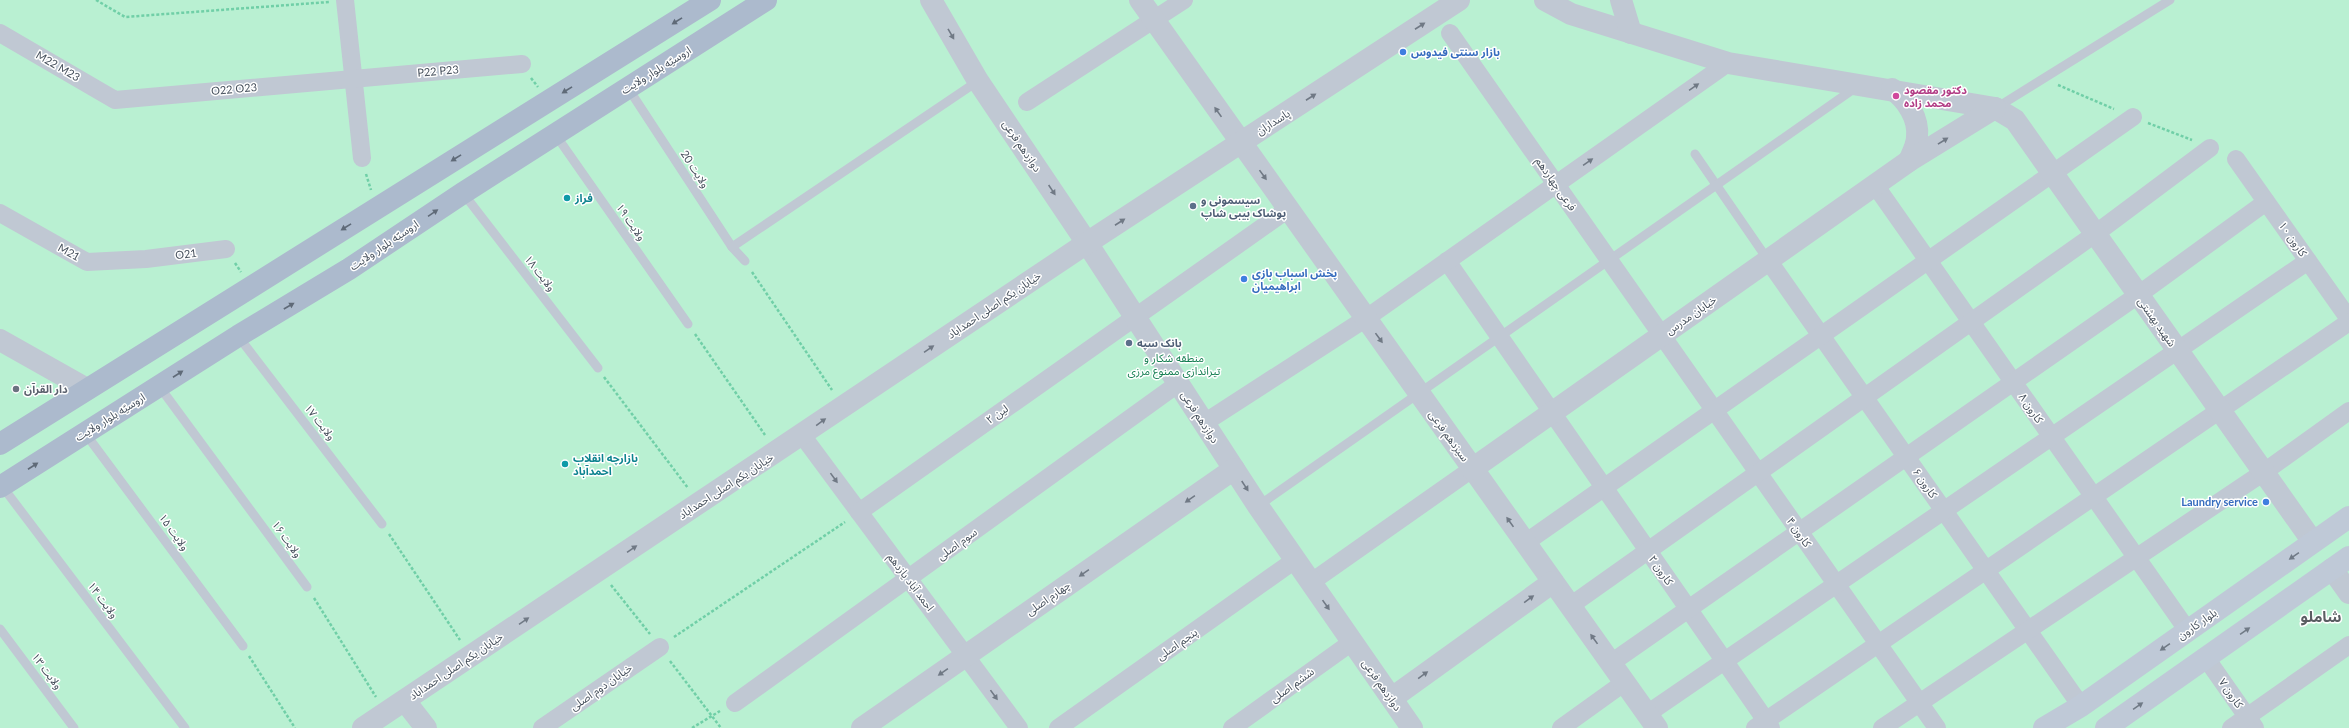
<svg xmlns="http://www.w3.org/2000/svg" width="2349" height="728" viewBox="0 0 2349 728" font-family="Lato,'Noto Sans Arabic',sans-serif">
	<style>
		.green { fill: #b9f0d2 }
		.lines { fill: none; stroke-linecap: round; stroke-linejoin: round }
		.path { stroke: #70cfa7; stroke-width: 2.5; stroke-dasharray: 3 2; stroke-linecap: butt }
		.service { stroke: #c0c8d3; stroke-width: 9 }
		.minor { stroke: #c0c8d3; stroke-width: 18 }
		.tertiary { stroke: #c0c8d3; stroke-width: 22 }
		.secondary { stroke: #bfc9d7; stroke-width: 22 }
		.primary { stroke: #acbacd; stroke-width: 22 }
		.oneway { fill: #5f6a78 }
		.oneway2 { fill: #707985 }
		.oneway3 { fill: #707a86 }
		.shop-dot { fill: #3f7fe0; stroke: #fff; stroke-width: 1.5 }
		.hotel-dot { fill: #d1479c; stroke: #fff; stroke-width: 1.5 }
		.culture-dot { fill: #0f9aa8; stroke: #fff; stroke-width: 1.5 }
		.service-dot { fill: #5c6f8a; stroke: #fff; stroke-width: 1.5 }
		.worship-dot { fill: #6b7280; stroke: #fff; stroke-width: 1.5 }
		.labels { text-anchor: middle; stroke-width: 3; stroke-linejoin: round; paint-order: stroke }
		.shop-label { font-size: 11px; font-weight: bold; fill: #366cbe; stroke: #fff; text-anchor: start }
		.street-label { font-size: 11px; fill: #454f5b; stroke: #fff }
		.hotel-label { font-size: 11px; font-weight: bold; fill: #b23c85; stroke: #fff; text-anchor: start }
		.culture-label { font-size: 11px; font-weight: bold; fill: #0d838f; stroke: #fff; text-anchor: start }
		.service-label { font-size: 11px; font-weight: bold; fill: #4e5e75; stroke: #fff; text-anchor: start }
		.park-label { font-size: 11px; fill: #147e51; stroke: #fff }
		.worship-label { font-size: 11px; font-weight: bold; fill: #5b616d; stroke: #fff; text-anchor: start }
		.district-label { font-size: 15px; font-weight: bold; fill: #5a5d62; stroke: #fff }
	</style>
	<rect width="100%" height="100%" fill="#f0eded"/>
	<rect class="green" x="0" y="0" width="2349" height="728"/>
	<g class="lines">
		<g class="path">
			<polyline points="96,0 125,17 329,2"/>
			<polyline points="531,78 538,87"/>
			<polyline points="2058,85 2114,109"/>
			<polyline points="2148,123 2192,140"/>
			<polyline points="366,174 371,190"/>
			<polyline points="235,263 241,272"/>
			<polyline points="752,272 832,390"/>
			<polyline points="695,334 765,435"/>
			<polyline points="604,377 688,488"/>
			<polyline points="389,534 460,640"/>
			<polyline points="611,585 650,634"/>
			<polyline points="314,598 376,697"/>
			<polyline points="674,637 845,522"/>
			<polyline points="249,656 295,728"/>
			<polyline points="670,661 721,728"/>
			<polyline points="692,728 720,711"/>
		</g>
		<g class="service">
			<polyline points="628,88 732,247 745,261"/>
			<polyline points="1996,108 2170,0"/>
			<polyline points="555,134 688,324"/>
			<polyline points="1695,154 1768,260"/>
			<polyline points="463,193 598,368"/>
			<polyline points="732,247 978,81"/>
			<polyline points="238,336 382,524"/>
			<polyline points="159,386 307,587"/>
			<polyline points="85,433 243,646"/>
			<polyline points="2,486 185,728"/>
			<polyline points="1258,506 1855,88"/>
			<polyline points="0,629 74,728"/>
		</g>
		<g class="minor">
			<polyline points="345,0 362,158"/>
			<polyline points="0,33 115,100 522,64"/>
			<polyline points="1450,33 1937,728"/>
			<polyline points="1027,102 1184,0"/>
			<polyline points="2236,159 2349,319"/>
			<polyline points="1875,185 2188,631"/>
			<polyline points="0,213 87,262 146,259 226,249"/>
			<polyline points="1768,260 2081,706"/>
			<polyline points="1447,261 1771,728"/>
			<polyline points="1204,423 1365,319 1728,63"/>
			<polyline points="802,435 1019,728"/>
			<polyline points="859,512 1287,210"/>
			<polyline points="1525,543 2133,117"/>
			<polyline points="1310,583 1472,469"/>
			<polyline points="1570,606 2095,234 2210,148"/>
			<polyline points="2206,658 2255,728"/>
			<polyline points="1611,663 2138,295 2266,202"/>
			<polyline points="735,703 1179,383"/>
			<polyline points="1647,714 2308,261"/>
			<polyline points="542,728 660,647"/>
			<polyline points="1058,728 1295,560"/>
			<polyline points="1232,728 1352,642"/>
			<polyline points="1561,728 1625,682"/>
			<polyline points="1755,728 2349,322"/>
			<polyline points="1882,728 2264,472 2349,411"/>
			<polyline points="2231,728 2349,645"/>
		</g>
		<g class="tertiary">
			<polyline points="931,0 978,81 1087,243 1258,506 1412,728"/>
			<polyline points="1140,0 1657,728"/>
			<polyline points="1545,0 1571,14 1728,63 1995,108 2015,120 2313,542"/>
			<polyline points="1621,0 1631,33"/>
			<path d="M1892,89C1907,100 1919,118 1917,137C1917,145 1912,154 1909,161"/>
			<polyline points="0,340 87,389"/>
			<polyline points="1472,469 1909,161 1995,108"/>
			<polyline points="2332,569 2349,593"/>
			<polyline points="1392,698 1553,582"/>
			<polyline points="405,701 426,728"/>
			<polyline points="363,728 1087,243 1459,0"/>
			<polyline points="862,728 1234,469"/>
		</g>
		<g class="secondary">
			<polyline points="2044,728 2081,706 2349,517"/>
			<polyline points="2106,728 2349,557"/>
		</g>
		<g class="primary">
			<polyline points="0,444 710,0"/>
			<polyline points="0,487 238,336 349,269 463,193 766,0"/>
		</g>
	</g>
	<defs><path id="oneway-solid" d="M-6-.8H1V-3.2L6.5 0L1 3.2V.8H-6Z"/></defs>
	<g class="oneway">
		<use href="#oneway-solid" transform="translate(677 21) rotate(148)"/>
		<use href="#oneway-solid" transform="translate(567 90) rotate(148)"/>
		<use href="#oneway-solid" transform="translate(456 158) rotate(148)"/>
		<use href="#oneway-solid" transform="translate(433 213) rotate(-34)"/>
		<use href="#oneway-solid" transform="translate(346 227) rotate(148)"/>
		<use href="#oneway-solid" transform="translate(289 306) rotate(-30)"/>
		<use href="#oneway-solid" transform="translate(178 374) rotate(-33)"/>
		<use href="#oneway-solid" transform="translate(33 466) rotate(-33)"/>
	</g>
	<g class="oneway2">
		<use href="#oneway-solid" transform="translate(1420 26) rotate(-33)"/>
		<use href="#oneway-solid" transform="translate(951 34) rotate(60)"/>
		<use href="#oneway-solid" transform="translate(1694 87) rotate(-35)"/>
		<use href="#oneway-solid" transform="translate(1311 97) rotate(-33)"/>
		<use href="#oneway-solid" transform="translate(1218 112) rotate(-125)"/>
		<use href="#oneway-solid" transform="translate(1943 141) rotate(-32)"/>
		<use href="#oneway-solid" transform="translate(1588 162) rotate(-35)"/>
		<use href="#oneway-solid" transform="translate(1263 175) rotate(54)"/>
		<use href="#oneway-solid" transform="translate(1052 190) rotate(56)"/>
		<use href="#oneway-solid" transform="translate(1120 222) rotate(-33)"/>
		<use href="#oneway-solid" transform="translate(1379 338) rotate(54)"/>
		<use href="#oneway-solid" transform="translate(929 349) rotate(-34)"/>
		<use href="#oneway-solid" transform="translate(821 422) rotate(-36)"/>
		<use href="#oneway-solid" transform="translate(834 478) rotate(54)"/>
		<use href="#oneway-solid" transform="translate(1245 486) rotate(57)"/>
		<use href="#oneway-solid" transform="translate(1190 499) rotate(145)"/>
		<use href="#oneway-solid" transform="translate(1510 522) rotate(-125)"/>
		<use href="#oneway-solid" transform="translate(632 549) rotate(-34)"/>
		<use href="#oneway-solid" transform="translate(1084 573) rotate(145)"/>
		<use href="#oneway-solid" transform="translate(1529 599) rotate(-36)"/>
		<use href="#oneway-solid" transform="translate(1326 605) rotate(55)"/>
		<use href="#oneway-solid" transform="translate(524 621) rotate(-34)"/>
		<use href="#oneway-solid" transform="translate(1594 639) rotate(-126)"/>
		<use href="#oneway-solid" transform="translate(943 672) rotate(145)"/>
		<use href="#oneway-solid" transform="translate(1423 675) rotate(-36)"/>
		<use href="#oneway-solid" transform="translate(994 695) rotate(54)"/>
	</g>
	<g class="oneway3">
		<use href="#oneway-solid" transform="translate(2294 556) rotate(145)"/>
		<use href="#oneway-solid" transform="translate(2245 631) rotate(-35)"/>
		<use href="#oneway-solid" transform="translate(2165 647) rotate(145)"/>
		<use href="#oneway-solid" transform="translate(2138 706) rotate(-35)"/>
	</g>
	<g class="shop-dot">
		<circle cx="1403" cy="52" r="4"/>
		<circle cx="1244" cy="279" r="4"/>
		<circle cx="2266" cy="502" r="4"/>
	</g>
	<circle class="hotel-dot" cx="1896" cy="96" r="4"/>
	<g class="culture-dot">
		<circle cx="567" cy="198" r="4"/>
		<circle cx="565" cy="464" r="4"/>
	</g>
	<g class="service-dot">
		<circle cx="1193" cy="206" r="4"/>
		<circle cx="1129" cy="343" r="4"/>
	</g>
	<circle class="worship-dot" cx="16" cy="389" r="4"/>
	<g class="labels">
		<g class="shop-label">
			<text x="1411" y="56">بازار سنتی فیدوس</text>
			<text x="1252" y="277">پخش اسباب بازی<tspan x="1252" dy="13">ابراهیمیان</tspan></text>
			<text x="2258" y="506" text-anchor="end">Laundry service</text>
		</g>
		<g class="street-label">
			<text transform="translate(58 66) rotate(30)" y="4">M22 M23</text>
			<text transform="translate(656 70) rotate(-32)" y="4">اروسیّه بلوار ولایت</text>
			<text transform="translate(438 71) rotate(-5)" y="4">P22 P23</text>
			<text transform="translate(234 89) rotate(-5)" y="4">O22 O23</text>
			<text transform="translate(1273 122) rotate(-33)" y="4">پاسداران</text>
			<text transform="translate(1022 146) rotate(56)" y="4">دوازدهم فرعی</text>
			<text transform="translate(695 169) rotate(57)" y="4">ولایت 20</text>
			<text transform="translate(1556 184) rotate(55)" y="4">فرعی چهاردهم</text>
			<text transform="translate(631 222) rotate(55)" y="4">ولایت ۱۹</text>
			<text transform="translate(2293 239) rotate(55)" y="4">کارون ۱۰</text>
			<text transform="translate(384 245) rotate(-34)" y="4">اروسیّه بلوار ولایت</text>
			<text transform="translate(69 252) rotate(29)" y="4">M21</text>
			<text transform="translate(186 254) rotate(-7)" y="4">O21</text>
			<text transform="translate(540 273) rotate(52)" y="4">ولایت ۱۸</text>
			<text transform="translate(994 305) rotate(-34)" y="4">خیابان یکم اصلی احمداباد</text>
			<text transform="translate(1691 315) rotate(-35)" y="4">خیابان مدرس</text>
			<text transform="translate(2157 322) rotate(55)" y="4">شهید بهشتی</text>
			<text transform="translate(2031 408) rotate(55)" y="4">کارون ۸</text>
			<text transform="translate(997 414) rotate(-35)" y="4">لین ۲</text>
			<text transform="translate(110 417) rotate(-32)" y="4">اروسیّه بلوار ولایت</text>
			<text transform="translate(1200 417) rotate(57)" y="4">دوازدهم فرعی</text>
			<text transform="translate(320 422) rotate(52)" y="4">ولایت ۱۷</text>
			<text transform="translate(1449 436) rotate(54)" y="4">سیزدهم فرعی</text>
			<text transform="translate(1925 483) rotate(55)" y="4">کارون ۶</text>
			<text transform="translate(726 486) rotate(-33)" y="4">خیابان یکم اصلی احمداباد</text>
			<text transform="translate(174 532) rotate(54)" y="4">ولایت ۱۵</text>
			<text transform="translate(1799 532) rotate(55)" y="4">کارون ۴</text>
			<text transform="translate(287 539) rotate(54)" y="4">ولایت ۱۶</text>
			<text transform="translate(957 544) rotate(-36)" y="4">سوم اصلی</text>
			<text transform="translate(1661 570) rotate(55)" y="4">کارون ۲</text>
			<text transform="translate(911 582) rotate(53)" y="4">احمد آباد یازدهم</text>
			<text transform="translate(1048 598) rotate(-35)" y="4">چهارم اصلی</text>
			<text transform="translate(103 600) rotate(53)" y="4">ولایت ۱۴</text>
			<text transform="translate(2197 624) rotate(-35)" y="4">بلوار کارون</text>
			<text transform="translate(1177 644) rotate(-35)" y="4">پنجم اصلی</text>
			<text transform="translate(456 666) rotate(-34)" y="4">خیابان یکم اصلی احمداباد</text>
			<text transform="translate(47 671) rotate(53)" y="4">ولایت ۱۳</text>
			<text transform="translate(1292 685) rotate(-36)" y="4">ششم اصلی</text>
			<text transform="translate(1382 685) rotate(55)" y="4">دوازدهم فرعی</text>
			<text transform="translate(601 687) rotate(-35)" y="4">خیابان دوم اصلی</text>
			<text transform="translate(2231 693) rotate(55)" y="4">کارون ۷</text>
		</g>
		<g class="hotel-label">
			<text x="1904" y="94">دكتور مقصود<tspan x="1904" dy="13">محمد زاده</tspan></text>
		</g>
		<g class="culture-label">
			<text x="575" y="202">فراز</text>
			<text x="573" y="462">بازارچه انقلاب<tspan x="573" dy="13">احمدآباد</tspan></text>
		</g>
		<g class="service-label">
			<text x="1201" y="204">سیسمونی و<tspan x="1201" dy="13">پوشاک بیبی شاپ</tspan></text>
			<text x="1137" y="347">بانک سپه</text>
		</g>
		<g class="park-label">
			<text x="1174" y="362">منطقه شکار و<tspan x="1174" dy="13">تیراندازی ممنوع مرزی</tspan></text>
		</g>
		<g class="worship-label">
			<text x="24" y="393">دار القرآن</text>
		</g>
		<g class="district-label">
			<text x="2321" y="622">شاملو</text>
		</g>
	</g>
</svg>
